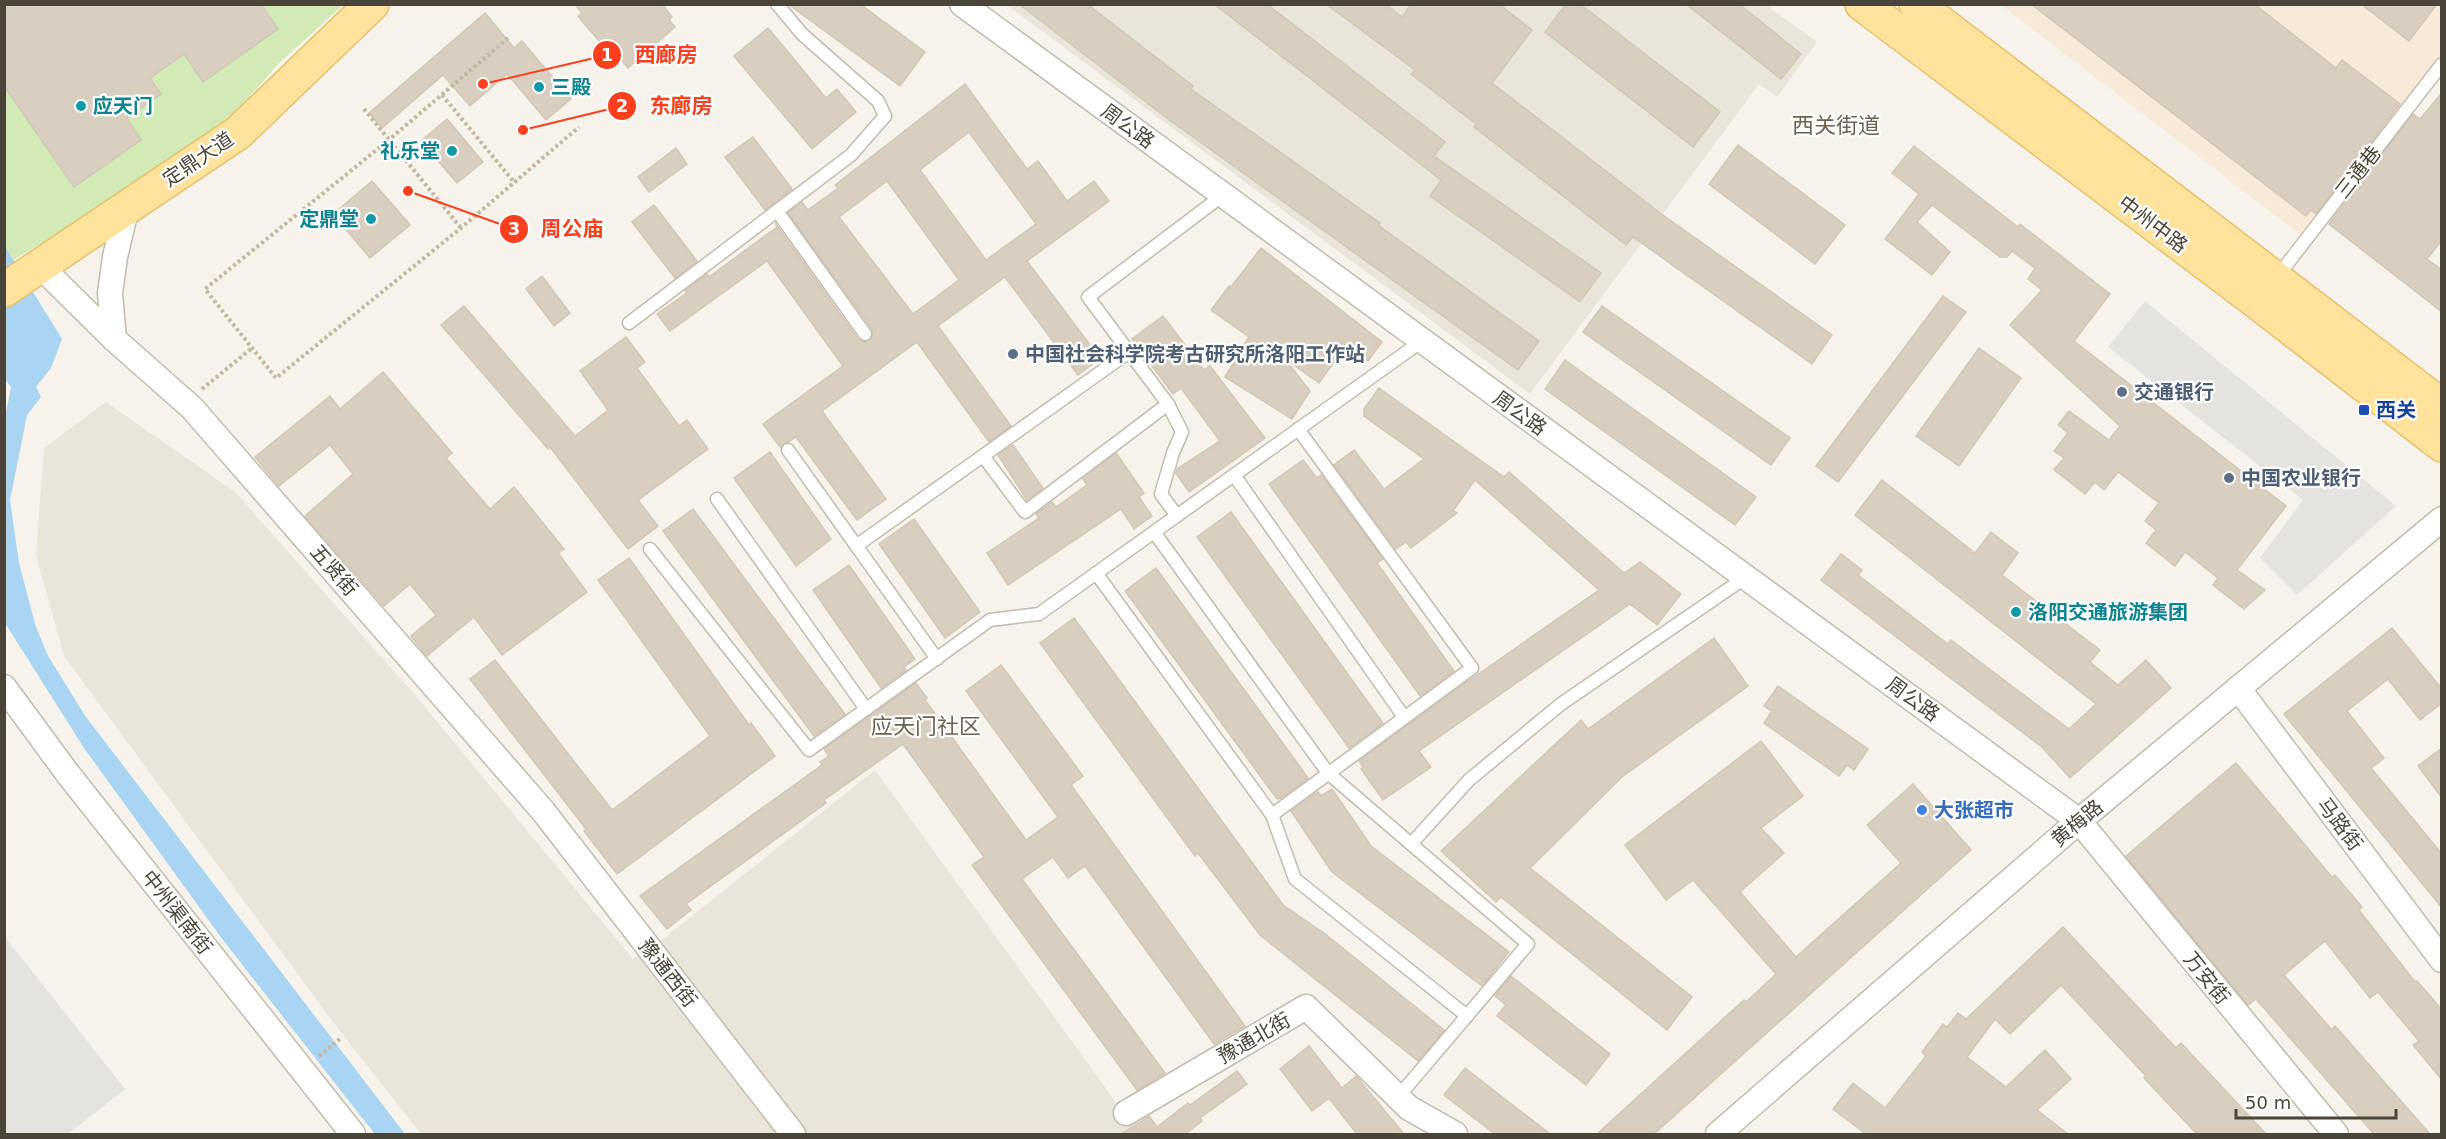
<svg xmlns="http://www.w3.org/2000/svg" width="2446" height="1139" viewBox="0 0 2446 1139" font-family="'DejaVu Sans','Noto Sans SC',sans-serif">
	<style>
		.residential { fill: #eae5da }
		.commercial { fill: #f7ead8 }
		.green { fill: #d2eab5 }
		.parking { fill: #e5e3e0 }
		.water { fill: #a9d4f2 }
		.building { fill: #d8cfc1; stroke: #d3c7b4; stroke-width: 1.5; fill-rule: evenodd }
		.lines { fill: none; stroke-linecap: round; stroke-linejoin: round }
		.service-casing { stroke: #c2bbae; stroke-width: 15 }
		.minor-casing { stroke: #c2bbae; stroke-width: 27 }
		.primary-casing { stroke: #e6c16a; stroke-width: 36 }
		.path { stroke: #c4b79f; stroke-width: 4; stroke-dasharray: 3 3; stroke-linecap: butt }
		.service { stroke: #fff; stroke-width: 12 }
		.minor { stroke: #fff; stroke-width: 24 }
		.primary { stroke: #ffe39c; stroke-width: 33 }
		.culture-dot { fill: #0f9aa8; stroke: #fff; stroke-width: 2 }
		.service-dot { fill: #5c6f8a; stroke: #fff; stroke-width: 2 }
		.transit-dot { fill: #1a4fb4; stroke: #fff; stroke-width: 2 }
		.shop-dot { fill: #3f7fe0; stroke: #fff; stroke-width: 2 }
		.labels { text-anchor: middle; stroke-width: 4.5; stroke-linejoin: round; paint-order: stroke }
		.culture-label { font-size: 20px; font-weight: bold; fill: #0d838f; stroke: #fff; text-anchor: start }
		.street-label { font-size: 20px; fill: #4b4439; stroke: #fff }
		.service-label { font-size: 20px; font-weight: bold; fill: #4e5e75; stroke: #fff; text-anchor: start }
		.transit-label { font-size: 20px; font-weight: bold; fill: #164399; stroke: #fff; text-anchor: start }
		.shop-label { font-size: 20px; font-weight: bold; fill: #366cbe; stroke: #fff; text-anchor: start }
		.quarter-label { font-size: 22px; fill: #6e6250; stroke: #fff }
		.leader { fill: none; stroke: #fc3f1d; stroke-width: 2 }
		.callout-dot { fill: #fc3f1d; stroke: #fff; stroke-width: 2 }
		.mark-label { font-size: 18px; text-anchor: middle; font-weight: bold; fill: #fff }
		.callout-label { font-size: 21px; text-anchor: middle; font-weight: bold; fill: #fc3f1d; stroke: #fff; stroke-width: 4.5; stroke-linejoin: round; paint-order: stroke }
	</style>
	<rect width="100%" height="100%" fill="#f6f3ec"/>
	<g class="residential">
		<polygon points="1007,5 1766,5 1817,42 1777,97 1759,84 1530,394"/>
		<polygon points="106,402 235,492 416,696 633,959 663,939 875,770 1139,1134 421,1134 333,1022 64,656 36,555 44,448"/>
	</g>
	<polygon class="commercial" points="2001,5 2441,5 2441,55 2302,236"/>
	<polygon class="green" points="5,5 343,5 278,64 230,119 122,194 5,265"/>
	<g class="parking">
		<polygon points="2145,301 2396,506 2297,595 2260,558 2303,500 2108,347"/>
		<polygon points="5,937 125,1089 68,1134 5,1134"/>
	</g>
	<polygon class="water" points="4,245 62,339 51,368 36,387 41,397 27,415 10,500 19,563 35,624 48,656 86,717 405,1134 375,1134 359,1114 223,940 84,748 5,623 4,423 11,387 4,378"/>
	<g class="building">
		<polygon points="4,4 261,4 278,29 203,82 184,54 150,78 161,94 127,118 141,140 74,187 4,86"/>
		<polygon points="575,4 662,4 672,17 669,20 675,27 628,68 609,45 605,48 578,16 582,13"/>
		<polygon points="788,4 860,4 925,52 900,86"/>
		<polygon points="1019,4 1087,4 1193,86 1191,89 1380,223 1378,225 1539,341 1518,370 1168,119"/>
		<polygon points="1214,4 1267,4 1445,142 1434,156 1601,273 1580,302 1430,196 1441,180"/>
		<polygon points="1326,4 1385,4 1402,17 1411,4 1499,4 1532,30 1492,83 1660,213 1832,335 1812,364 1633,237 1626,245 1474,127 1476,124 1411,74 1415,70"/>
		<polygon points="1566,4 1580,4 1720,112 1693,147 1545,32"/>
		<polygon points="1686,4 1739,4 1801,54 1781,79"/>
		<polygon points="2031,4 2254,4 2336,68 2342,60 2400,104 2316,214 2311,210 2306,216"/>
		<polygon points="2361,4 2437,4 2409,41"/>
		<polygon points="485,13 514,48 522,41 571,99 546,120 507,74 470,106 443,75 382,128 369,113"/>
		<polygon points="768,28 826,98 837,89 856,112 812,149 734,56"/>
		<path d="M965,84L1027,169L1038,161L1067,201L1094,181L1109,201L1027,261L1100,358L1078,375L1005,277L938,326L1011,426L989,442L917,342L822,411L886,499L857,520L796,437L780,447L763,424L843,366L767,261L670,331L657,314L687,293L685,291L707,274L709,277L777,227L775,223L858,339L865,342L870,340L873,334L872,329L788,213L802,202L808,210L838,188L835,185ZM969,132L1036,224L986,260L920,170ZM887,181L959,280L913,314L839,217Z"/>
		<polygon points="2442,93 2442,240 2427,259 2442,270 2442,312 2329,224 2413,114 2420,119"/>
		<polygon points="447,119 483,162 457,183 421,141"/>
		<polygon points="753,137 792,189 765,210 725,157"/>
		<polygon points="1738,145 1845,225 1815,264 1709,184"/>
		<polygon points="1914,146 2018,227 2020,224 2110,294 2074,341 2286,506 2237,570 2265,590 2244,609 2213,585 2218,578 2185,552 2175,566 2146,543 2156,530 2145,521 2159,503 2118,472 2104,490 2095,482 2085,494 2054,470 2064,458 2054,451 2068,433 2058,425 2069,411 2109,440 2120,426 2010,325 2042,290 2028,279 2035,268 2012,251 2007,257 2000,257 1932,205 1917,222 1950,252 1932,275 1885,239 1919,194 1892,173"/>
		<polygon points="676,148 687,164 649,192 638,177"/>
		<polygon points="372,181 410,225 370,258 333,214"/>
		<polygon points="654,205 697,261 675,278 632,222"/>
		<polygon points="1261,248 1382,342 1368,361 1347,344 1319,383 1285,359 1310,391 1292,419 1225,377 1249,337 1211,310 1229,286 1231,287"/>
		<polygon points="542,276 570,313 554,326 526,289"/>
		<polygon points="1943,296 1966,312 1838,482 1816,466"/>
		<polygon points="464,306 575,436 608,410 580,371 626,337 645,362 637,368 679,426 687,420 708,449 638,500 658,526 628,549 550,447 548,449 441,325"/>
		<polygon points="1602,306 1790,438 1771,465 1583,332"/>
		<polygon points="1163,316 1204,370 1210,366 1265,438 1189,492 1176,473 1177,469 1220,441 1181,388 1173,394 1132,339"/>
		<polygon points="1979,348 2021,378 1959,466 1916,436"/>
		<polygon points="1565,360 1756,497 1735,525 1545,389"/>
		<polygon points="383,372 452,453 446,458 490,509 514,487 564,549 558,553 587,592 502,655 474,617 427,656 411,636 436,615 410,584 384,606 305,516 353,474 330,445 279,486 255,457 330,396 340,409"/>
		<polygon points="1379,388 1504,477 1509,472 1624,573 1640,562 1681,594 1657,625 1630,604 1419,751 1431,767 1383,800 1361,769 1363,767 1359,761 1464,684 1599,590 1475,480 1453,511 1457,513 1411,548 1406,542 1396,549 1334,465 1354,450 1384,489 1424,459 1364,416 1364,409"/>
		<polygon points="1013,445 1043,488 1027,500 998,455"/>
		<polygon points="770,452 831,539 796,566 734,478"/>
		<polygon points="1116,453 1144,493 1139,497 1152,516 1134,529 1121,509 1008,585 987,553 1039,518 1036,514 1052,502 1056,507 1087,485 1083,479"/>
		<polygon points="1303,460 1317,478 1321,475 1383,559 1377,563 1454,671 1420,696 1269,484"/>
		<polygon points="1882,480 1975,553 1991,532 2018,553 2002,575 2100,650 2090,662 2118,685 2146,660 2171,688 2070,778 2042,747 1821,580 1841,554 1862,570 1858,575 1948,644 1951,640 2069,729 2096,704 1855,515"/>
		<polygon points="693,509 845,714 814,736 663,531"/>
		<polygon points="1231,512 1383,723 1349,748 1197,537"/>
		<polygon points="914,519 980,612 945,638 879,544"/>
		<polygon points="629,558 749,725 751,723 775,756 617,874 584,831 586,829 470,679 495,660 612,810 710,736 598,580"/>
		<polygon points="849,565 915,659 904,667 906,670 881,688 813,590"/>
		<polygon points="1156,568 1308,778 1282,798 1277,799 1125,591"/>
		<polygon points="1074,618 1283,905 1324,933 1444,1030 1418,1061 1260,935 1198,853 1195,856 1040,643"/>
		<polygon points="2392,628 2442,689 2442,703 2420,720 2388,679 2347,711 2384,758 2371,768 2442,854 2442,908 2284,714"/>
		<polygon points="1714,638 1748,686 1622,777 1530,868 1692,997 1667,1030 1501,897 1496,902 1441,851 1581,720 1588,729"/>
		<polygon points="1001,665 1083,776 1071,785 1245,1026 1214,1044 1085,866 1068,878 1053,857 1022,879 1165,1073 1137,1090 972,865 984,857 903,744 824,800 826,803 686,904 691,910 667,929 640,896 822,765 820,762 829,756 824,749 916,683 927,698 925,700 1026,840 1058,817 966,691"/>
		<polygon points="1778,686 1868,749 1854,770 1847,765 1839,776 1764,723 1772,711 1764,706"/>
		<polygon points="1761,741 1803,796 1761,828 1784,853 1740,892 1796,957 1901,863 1867,825 1913,784 1971,850 1654,1134 1597,1134 1744,1000 1746,1002 1776,974 1693,880 1666,900 1625,845"/>
		<polygon points="2442,748 2442,798 2418,766"/>
		<polygon points="2236,763 2332,877 2335,875 2362,907 2359,910 2415,982 2417,981 2442,1010 2442,1080 2413,1045 2419,1041 2378,992 2370,998 2325,941 2284,975 2332,1030 2335,1026 2430,1134 2374,1134 2256,999 2248,1005 2126,856"/>
		<polygon points="1332,789 1371,846 1509,952 1482,986 1332,872 1291,811 1318,792 1321,796"/>
		<polygon points="2063,927 2176,1048 2181,1043 2266,1134 2197,1134 2144,1078 2146,1076 2061,985 2010,1034 1995,1019 1967,1057 2006,1087 2045,1050 2071,1079 2037,1110 2068,1134 1866,1134 1833,1109 1853,1083 1885,1108 1926,1056 1922,1052 1943,1024 1947,1027 1958,1013 1966,1019"/>
		<polygon points="1511,976 1610,1054 1586,1085 1497,1016 1506,1005 1495,996"/>
		<polygon points="1309,1046 1342,1088 1356,1076 1404,1134 1357,1134 1329,1098 1312,1111 1280,1069"/>
		<polygon points="1465,1068 1550,1134 1495,1134 1444,1095"/>
		<polygon points="1237,1071 1247,1084 1200,1118 1202,1121 1185,1134 1122,1134 1149,1116 1157,1127 1188,1103 1190,1105"/>
	</g>
	<g class="lines">
		<g class="service-casing">
			<g id="service">
				<polyline points="777,211 865,334"/>
				<polyline points="2277,277 2442,64"/>
				<polyline points="629,323 851,155 885,116 878,101 802,34 777,4"/>
				<polyline points="1168,404 1182,432 1173,453 1161,494 1177,516"/>
				<polyline points="788,450 937,659"/>
				<polyline points="983,456 1025,512 1168,404 1129,352"/>
				<polyline points="1234,475 1404,717"/>
				<polyline points="717,499 866,709"/>
				<polyline points="1154,532 1328,773 1528,944 1398,1097"/>
				<polyline points="856,546 1129,352 1088,297 1223,195"/>
				<polyline points="650,549 809,750 990,620 1039,614 1422,341"/>
				<polyline points="1096,573 1272,815 1472,668 1298,429"/>
				<polyline points="1272,815 1295,879 1467,1016"/>
				<polyline points="1411,844 1469,780 1561,704 1746,577"/>
			</g>
		</g>
		<g class="minor-casing">
			<g id="minor">
				<polyline points="962,4 2079,821 2336,1134"/>
				<polyline points="39,265 114,339 192,408 543,811 793,1134"/>
				<polyline points="114,339 110,293 115,257 127,206"/>
				<polyline points="4,687 68,774 353,1134"/>
				<polyline points="2238,688 2442,960"/>
				<polyline points="1126,1113 1306,1007 1409,1108 1455,1134"/>
				<polyline points="1718,1134 2079,821 2442,519"/>
			</g>
		</g>
		<g class="primary-casing">
			<g id="primary">
				<polyline points="1862,4 2257,302 2442,445"/>
				<polyline points="1916,4 2442,406"/>
				<polyline points="4,290 238,133 372,4"/>
			</g>
		</g>
		<g class="path">
			<polyline points="508,38 390,139 205,289 276,378 461,228 579,127"/>
			<polyline points="442,95 514,182"/>
			<polyline points="364,109 461,228"/>
			<polyline points="202,389 252,348"/>
			<polyline points="319,1056 340,1039"/>
		</g>
		<use href="#service" class="service"/>
		<use href="#minor" class="minor"/>
		<use href="#primary" class="primary"/>
	</g>
	<g class="culture-dot">
		<circle cx="539" cy="87" r="6"/>
		<circle cx="81" cy="106" r="6"/>
		<circle cx="452" cy="151" r="6"/>
		<circle cx="371" cy="219" r="6"/>
		<circle cx="2016" cy="612" r="6"/>
	</g>
	<g class="service-dot">
		<circle cx="1013" cy="354" r="6"/>
		<circle cx="2122" cy="392" r="6"/>
		<circle cx="2229" cy="478" r="6"/>
	</g>
	<rect class="transit-dot" x="2358" y="404" width="12" height="12" rx="3"/>
	<circle class="shop-dot" cx="1922" cy="810" r="6"/>
	<g class="labels">
		<g class="culture-label">
			<text x="551" y="94">三殿</text>
			<text x="93" y="113">应天门</text>
			<text x="440" y="158" text-anchor="end">礼乐堂</text>
			<text x="359" y="226" text-anchor="end">定鼎堂</text>
			<text x="2028" y="619">洛阳交通旅游集团</text>
		</g>
		<g class="street-label">
			<text transform="translate(1128 126) rotate(36)" y="7">周公路</text>
			<text transform="translate(198 159) rotate(-34)" y="7">定鼎大道</text>
			<text transform="translate(2358 172) rotate(-52)" y="7">三通巷</text>
			<text transform="translate(2153 224) rotate(37)" y="7">中州中路</text>
			<text transform="translate(1520 413) rotate(36)" y="7">周公路</text>
			<text transform="translate(334 570) rotate(49)" y="7">五贤街</text>
			<text transform="translate(1913 699) rotate(36)" y="7">周公路</text>
			<text transform="translate(2077 823) rotate(-40)" y="7">黄梅路</text>
			<text transform="translate(2340 824) rotate(53)" y="7">马路街</text>
			<text transform="translate(177 912) rotate(52)" y="7">中州渠南街</text>
			<text transform="translate(668 973) rotate(52)" y="7">豫通西街</text>
			<text transform="translate(2207 978) rotate(51)" y="7">万安街</text>
			<text transform="translate(1254 1038) rotate(-30)" y="7">豫通北街</text>
		</g>
		<g class="service-label">
			<text x="1025" y="361">中国社会科学院考古研究所洛阳工作站</text>
			<text x="2134" y="399">交通银行</text>
			<text x="2241" y="485">中国农业银行</text>
		</g>
		<g class="transit-label">
			<text x="2376" y="417">西关</text>
		</g>
		<g class="shop-label">
			<text x="1934" y="817">大张超市</text>
		</g>
		<g class="quarter-label">
			<text x="1836" y="133">西关街道</text>
			<text x="926" y="734">应天门社区</text>
		</g>
	</g>
	<path class="leader" d="M483 84L607 55M523 130L622 106M408 191L514 229"/>
	<g class="callout-dot">
		<circle cx="483" cy="84" r="6"/>
		<circle cx="523" cy="130" r="6"/>
		<circle cx="408" cy="191" r="6"/>
		<circle cx="607" cy="55" r="15"/>
		<circle cx="622" cy="106" r="15"/>
		<circle cx="514" cy="229" r="15"/>
	</g>
	<g class="mark-label">
		<text x="607" y="61">1</text>
		<text x="622" y="112">2</text>
		<text x="514" y="235">3</text>
	</g>
	<g class="callout-label">
		<text x="666" y="62">西廊房</text>
		<text x="681" y="113">东廊房</text>
		<text x="572" y="236">周公庙</text>
	</g>
	<rect width="2446" height="1139" fill="none" stroke="#4b4439" stroke-width="12"/>
	<path d="M2236 1109v9h160v-9" fill="none" stroke="#4b4439" stroke-width="3"/>
	<text x="2245" y="1109" font-size="18" fill="#4b4439" stroke="#ffffff" stroke-width="4.5" paint-order="stroke">50 m</text>
</svg>
